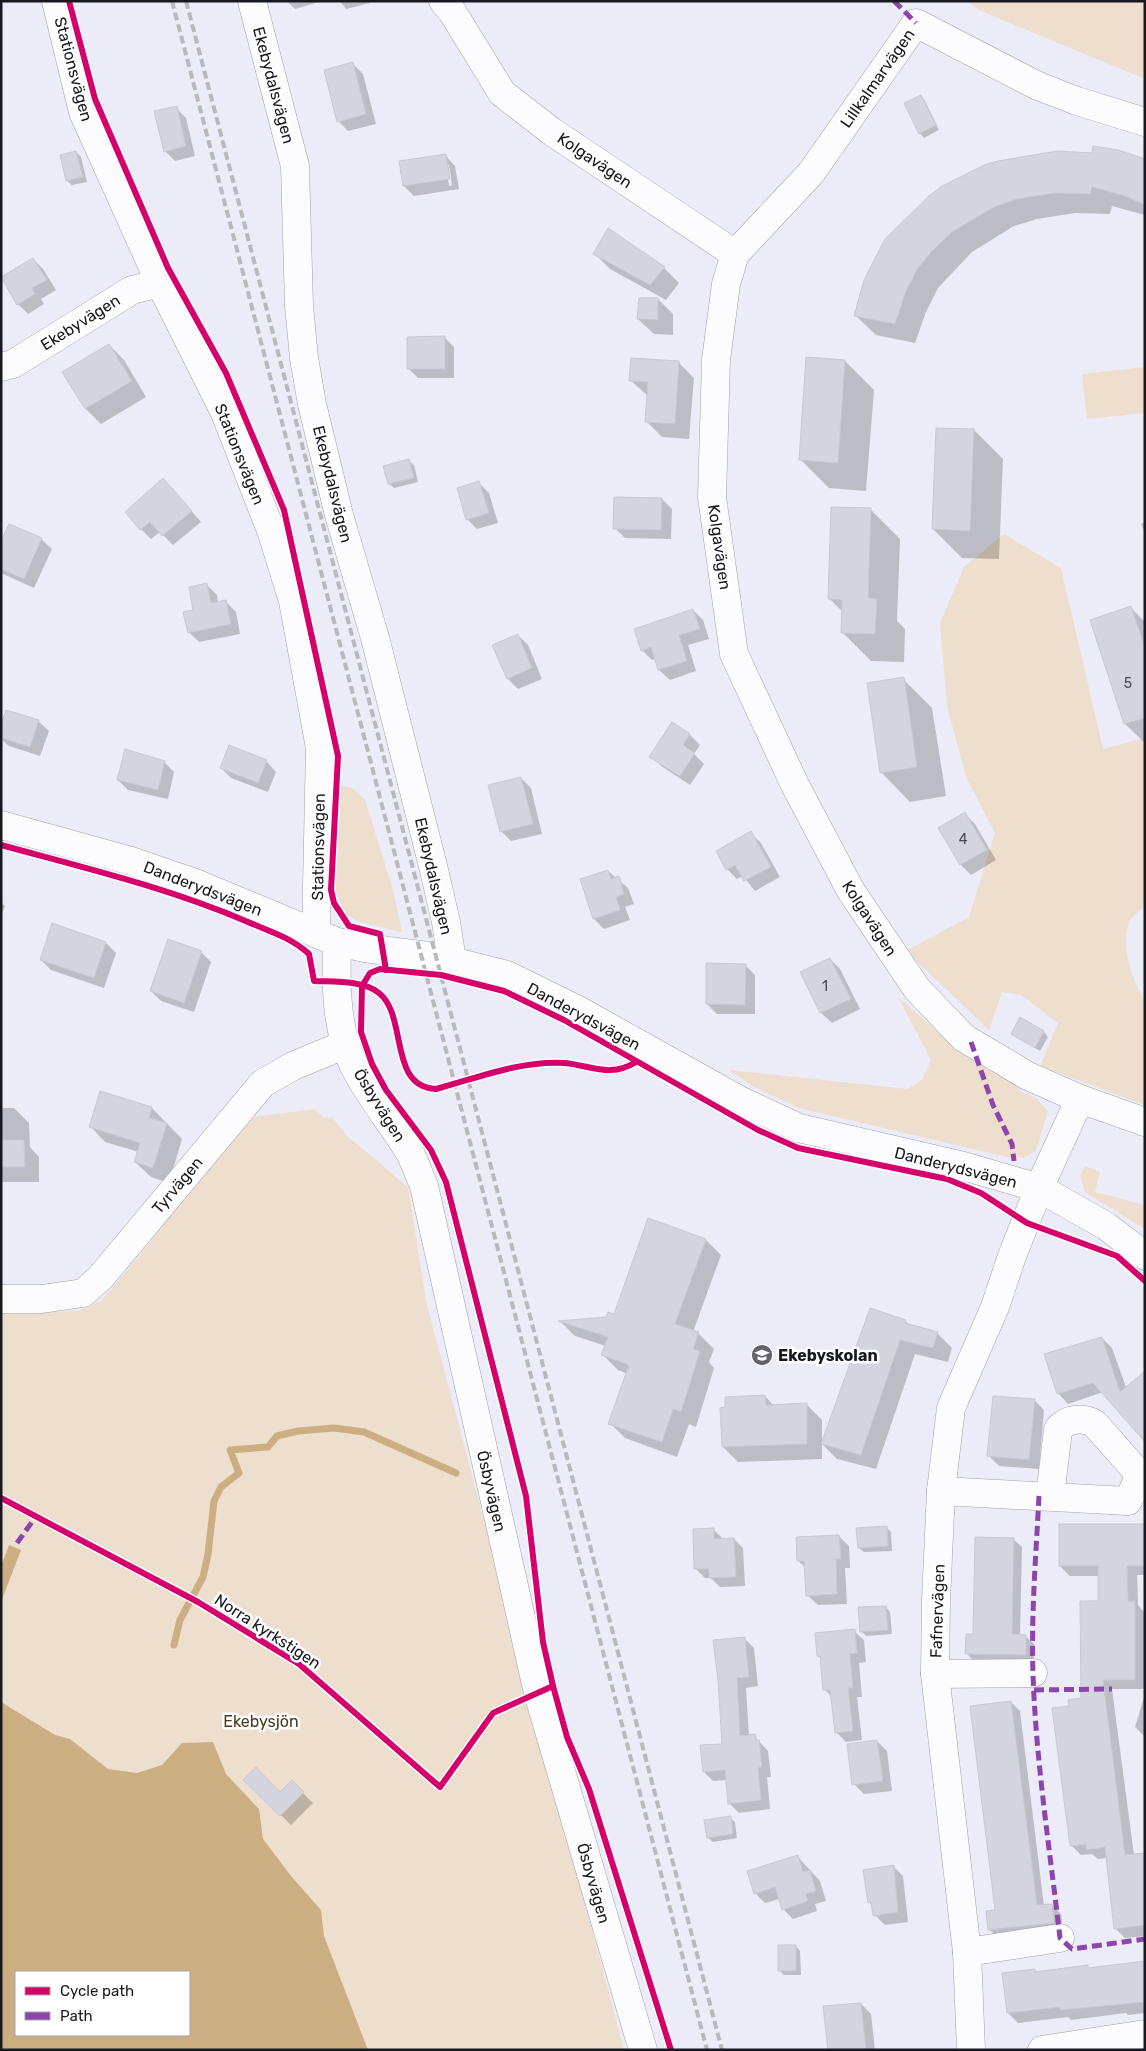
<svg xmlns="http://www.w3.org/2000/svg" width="1146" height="2051" viewBox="0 0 1146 2051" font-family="Rubik,sans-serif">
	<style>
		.green { fill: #eddece; fill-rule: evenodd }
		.water { fill: #ccae83; fill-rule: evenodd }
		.shadow { fill: #0003; fill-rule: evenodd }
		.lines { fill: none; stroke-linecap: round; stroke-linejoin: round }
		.stream { stroke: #ccae83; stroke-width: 7 }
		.building { fill: #d3d4de; stroke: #c7c8d2 }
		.minor-casing { stroke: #a1a2ab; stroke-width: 29 }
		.minor { stroke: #fcfcfe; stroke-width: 28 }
		.rail { stroke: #b9b9bc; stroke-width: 4; stroke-dasharray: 8 4; stroke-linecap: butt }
		.quiet { stroke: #8e44ad; stroke-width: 5; stroke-dasharray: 10 5; stroke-linecap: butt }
		.cycleway-casing { stroke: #fff; stroke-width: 9 }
		.cycleway { stroke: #d6006c; stroke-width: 6 }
		.labels { text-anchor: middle; stroke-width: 5; stroke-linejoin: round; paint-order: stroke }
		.number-label { font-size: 14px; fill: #474850 }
		.street-label { font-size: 16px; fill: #171820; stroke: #fff }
		.poi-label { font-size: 16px; font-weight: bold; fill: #171820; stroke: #fff; text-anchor: start }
		.park-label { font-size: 16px; fill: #4c391b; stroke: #fff }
	</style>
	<rect width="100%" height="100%" fill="#ebecf7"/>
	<g class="green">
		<polygon points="967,1 1145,1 1145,79 979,10"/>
		<polygon points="1145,367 1145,413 1087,419 1082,374"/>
		<path d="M1004,534L1061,568L1103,749L1145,738V905C1141,910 1135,914 1131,919C1118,940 1132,982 1145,1000V1105L1040,1066L1058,1023L1021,995L1002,992L989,1030L906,951L969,917L995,833L966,777L947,706L940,623L964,567Z"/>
		<polygon points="337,785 352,788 365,800 393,890 402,932 357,921 345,913 336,892"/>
		<path d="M898,997C936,1030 975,1068 1022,1086L1020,1091L1037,1099L1048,1111L1036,1151L1023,1158L1007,1157L799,1108L752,1086L729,1070L908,1089L922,1080L931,1060Z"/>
		<path d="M314,1109L325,1118L332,1117L346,1135L408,1187L427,1305L624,2050H1V1314L78,1311L101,1301L152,1240L241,1119ZM16,1972H189V2035H16Z"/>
		<polygon points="1085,1166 1100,1172 1095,1192 1145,1205 1145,1229 1085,1192 1080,1176"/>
	</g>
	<g class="water">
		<polygon points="9,1545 21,1550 1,1602 1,1566"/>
		<path d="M1,1702L55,1735L70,1739L108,1769L137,1773L162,1765L182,1743L213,1742L226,1774L259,1809L263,1839L291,1876L321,1910L324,1936L368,2050H1ZM16,1972H189V2035H16Z"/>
	</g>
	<g class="shadow">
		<polygon points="287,1 322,1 295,9"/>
		<polygon points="340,1 370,1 370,3 346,9"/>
		<polygon points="353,64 363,74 376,124 348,131 338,121"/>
		<polygon points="921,96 925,101 939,130 924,138 920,133"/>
		<polygon points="176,108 186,118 195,156 175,161 165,151"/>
		<polygon points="76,152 81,157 87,182 72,185 67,181"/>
		<path d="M445,155L455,166L459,189L414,196L404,186L401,162ZM446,165H449L452,185L449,186Z"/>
		<polygon points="1145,161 1145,215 1112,206 1110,214 1075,213 1037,219 1014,226 972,252 938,288 926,312 915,343 876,335 855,315 930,197"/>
		<polygon points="608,230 664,268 679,283 666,300 610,269 595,254"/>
		<polygon points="33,259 43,269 56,290 41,299 44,304 28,314 18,304 2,278"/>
		<polygon points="658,299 673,314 673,335 654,334 638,319"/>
		<polygon points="444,337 454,347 454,378 418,378 408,368"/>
		<polygon points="109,345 124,360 146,397 101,424 86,409 64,372"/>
		<polygon points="845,361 874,390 866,491 829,488 800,459"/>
		<polygon points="679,363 694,378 689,439 662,437 646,421 648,396 630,380"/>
		<polygon points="974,430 1003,459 999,559 962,558 933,529"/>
		<polygon points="409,461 414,465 418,482 394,488 389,484"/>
		<polygon points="479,483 489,493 498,523 477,529 467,519"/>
		<polygon points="173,490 201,522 173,545 160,532 151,539 141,529"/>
		<polygon points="662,499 672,509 671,539 625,538 615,528"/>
		<polygon points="871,510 900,539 897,621 905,629 904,662 871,661 842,632 843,612 830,599"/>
		<polygon points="1145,522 1145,533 1141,524"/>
		<polygon points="10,525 41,539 52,549 34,588 1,573 1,544"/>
		<polygon points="207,585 217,595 218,603 226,602 236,612 240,634 199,642 189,632 195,611"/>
		<polygon points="1131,608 1145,622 1145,743 1125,724"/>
		<polygon points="693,610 703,620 709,639 688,645 696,671 670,680 659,670 656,659 652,660 642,650"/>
		<polygon points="518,635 528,645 542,679 518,689 508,679"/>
		<polygon points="903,679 932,708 946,796 910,802 881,772"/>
		<polygon points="38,721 49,731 40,756 9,746 1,739 1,729"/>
		<polygon points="672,723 690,735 700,745 694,754 704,764 690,785 661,766 651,756"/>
		<polygon points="266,761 276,772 268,792 231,778 221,768"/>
		<polygon points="164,762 174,772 168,799 128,790 118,780"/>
		<polygon points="521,778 531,788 542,834 511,841 501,831"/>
		<polygon points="965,814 975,824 996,860 971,875 961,865 940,828"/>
		<polygon points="751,833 761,843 780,877 755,891 743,876 737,879 727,869"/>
		<polygon points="608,871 628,888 634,904 625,907 630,920 604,929 594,919"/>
		<polygon points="1,902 5,906 1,916"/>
		<polygon points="106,943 116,953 104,988 51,970 41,960"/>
		<polygon points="201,952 211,962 194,1012 161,1001 151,991"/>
		<polygon points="830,959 840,969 860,1009 832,1023 821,1013 802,973"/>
		<polygon points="745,965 755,975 755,1014 717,1014 707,1004"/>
		<polygon points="1044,1032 1048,1037 1040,1051 1012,1033"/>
		<polygon points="1,1108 14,1108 29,1123 30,1147 39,1157 39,1182 1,1182"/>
		<polygon points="152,1108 182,1139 169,1183 151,1177 135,1162 139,1152 105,1142 90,1126"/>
		<polygon points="649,1219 706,1240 721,1255 693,1332 698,1333 714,1349 709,1362 714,1368 696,1427 689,1424 677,1457 625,1438 610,1423 628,1374 618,1370 603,1355 606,1346 575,1336 561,1322 615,1316"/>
		<polygon points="905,1321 910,1325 937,1333 952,1348 948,1362 915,1354 876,1469 837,1459 822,1444"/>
		<polygon points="1102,1338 1112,1348 1145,1440 1103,1392 1068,1404 1058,1393"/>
		<polygon points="765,1396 774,1406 806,1404 822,1420 822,1459 738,1462 723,1447"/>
		<polygon points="1034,1400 1044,1410 1039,1469 999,1466 989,1456"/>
		<polygon points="1145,1525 1145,1575 1137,1575 1138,1605 1144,1612 1144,1689 1112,1689 1134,1855 1145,1854 1145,1936 1125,1938 1115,1928 1107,1858 1098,1859 1092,1854 1081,1855 1071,1845 1070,1707 1082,1699 1099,1602 1099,1576 1070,1576 1060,1566"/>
		<polygon points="887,1528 891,1532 892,1551 864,1552 859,1548"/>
		<polygon points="713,1529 723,1539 734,1539 743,1548 745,1586 720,1587 711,1578 705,1578 696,1569"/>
		<polygon points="839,1536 849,1546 850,1568 845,1568 847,1604 818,1605 807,1595 806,1568 798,1561"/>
		<polygon points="1013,1539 1022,1547 1020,1636 1025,1636 1034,1644 1034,1663 975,1662 967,1654"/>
		<polygon points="886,1607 890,1612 892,1634 866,1636 861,1631"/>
		<polygon points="854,1631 864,1640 866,1662 859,1663 862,1697 857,1697 862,1740 846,1742 837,1733 832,1697 825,1690 822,1660 818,1656"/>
		<polygon points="744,1638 754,1648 758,1686 746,1688 749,1736 754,1736 768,1751 771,1777 767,1777 770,1809 739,1813 729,1803 727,1780 713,1781 704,1772 723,1745"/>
		<polygon points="1144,1697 1145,1697 1145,1737 1135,1727"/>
		<polygon points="1011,1702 1020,1711 1044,1906 1052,1905 1061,1914 1063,1931 998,1938 989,1929 996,1911"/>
		<polygon points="877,1741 887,1751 892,1791 864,1794 854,1784"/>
		<polygon points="245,1780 280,1793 292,1782 313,1803 291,1825"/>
		<polygon points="730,1818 735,1822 737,1838 713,1842 708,1838"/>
		<polygon points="798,1857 820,1881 826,1901 815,1904 817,1911 793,1919 783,1909 779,1899 765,1903 755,1893"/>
		<polygon points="893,1866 903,1876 908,1922 885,1925 875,1915 873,1907 869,1902"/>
		<polygon points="796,1946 800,1951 801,1975 784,1975 779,1970"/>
		<polygon points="1145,1962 1145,2013 1128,2015 1126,2013 1071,2020 1068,2017 1018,2023 1008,2013 1034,1970 1037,1973 1087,1967 1090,1969"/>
		<polygon points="861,2004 871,2014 875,2050 829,2050"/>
	</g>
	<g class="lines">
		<polyline class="stream" points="174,1645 180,1620 203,1577 208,1554 214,1501 221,1487 239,1473 230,1450 268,1447 277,1436 298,1431 334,1428 364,1432 456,1473"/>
	</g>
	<g class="building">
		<polygon points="353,62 366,114 337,122 324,70"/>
		<polygon points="921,95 936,125 919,134 904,103"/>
		<polygon points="177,106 186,146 164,152 154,111"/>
		<polygon points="1093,146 1118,150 1145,159 1145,205 1125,196 1092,187 1090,194 1054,193 1017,199 994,207 952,232 932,251 918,268 906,291 895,324 854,316 864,280 885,239 929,196 942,186 984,165 998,161 1057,151 1092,153"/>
		<polygon points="76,151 83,177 66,181 60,155"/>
		<polygon points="446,154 450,179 403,186 399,161"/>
		<polygon points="608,228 665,267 650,285 593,254"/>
		<polygon points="33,258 47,280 32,288 35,294 17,305 1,277"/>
		<polygon points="639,298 658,298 658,320 637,319"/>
		<polygon points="445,336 445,369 407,369 407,337"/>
		<polygon points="109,344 132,381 85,409 62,372"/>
		<polygon points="806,357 845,360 838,463 799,460"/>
		<polygon points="631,358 679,361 675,424 645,422 648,382 629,381"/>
		<polygon points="936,428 974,429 970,531 932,529"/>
		<polygon points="409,459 414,478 388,484 383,466"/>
		<polygon points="163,478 192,511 162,536 150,522 140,530 125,512"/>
		<polygon points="479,481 489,513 466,520 457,488"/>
		<polygon points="614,497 662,498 661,530 613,529"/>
		<polygon points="831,507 871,508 868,598 877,599 875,634 841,633 842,600 828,599"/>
		<polygon points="9,524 42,538 24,579 1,569 1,541"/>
		<polygon points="207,583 211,603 226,600 231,624 188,633 183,612 193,610 189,587"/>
		<polygon points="1131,606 1145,648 1145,718 1124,724 1090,620"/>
		<polygon points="693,609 700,629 679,635 687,661 658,670 651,647 641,651 634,629"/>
		<polygon points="518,634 532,668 507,679 492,645"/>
		<polygon points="904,677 917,767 880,773 867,683"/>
		<polygon points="6,710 39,720 30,747 1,738 1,725"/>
		<polygon points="672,722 690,734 683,745 695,753 680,776 649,757"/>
		<polygon points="229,745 267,760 258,783 220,768"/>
		<polygon points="125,749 165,761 158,790 117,780"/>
		<polygon points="521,777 533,824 500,832 488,785"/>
		<polygon points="965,812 987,850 960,865 938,828"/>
		<polygon points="751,831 771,867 744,881 735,865 726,870 716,851"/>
		<polygon points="608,870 611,879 619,876 624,894 616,897 620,910 593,919 580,879"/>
		<polygon points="52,923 106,942 94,978 40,960"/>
		<polygon points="168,939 202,951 184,1003 150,991"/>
		<polygon points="830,958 851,999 820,1013 800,972"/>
		<polygon points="706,963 746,964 745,1005 706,1004"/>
		<polygon points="1020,1017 1044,1031 1035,1048 1011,1034"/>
		<polygon points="100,1091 152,1107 149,1118 167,1123 153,1168 134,1162 140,1143 89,1127"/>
		<polygon points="1,1140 24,1140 25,1167 1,1167"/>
		<polygon points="648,1218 706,1239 675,1324 699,1332 693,1349 700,1351 681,1412 673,1409 662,1442 608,1424 629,1365 601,1355 608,1337 558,1321 606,1317 608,1312 614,1314"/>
		<polygon points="870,1308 906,1320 905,1323 938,1332 933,1348 900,1340 861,1455 821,1444"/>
		<polygon points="1102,1337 1120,1392 1145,1371 1145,1442 1093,1383 1057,1394 1044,1354"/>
		<polygon points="765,1395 766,1405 807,1403 807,1444 722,1447 720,1408 725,1407 725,1397"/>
		<polygon points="993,1396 1035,1399 1029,1460 987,1456"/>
		<polygon points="1059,1524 1145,1524 1145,1566 1127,1566 1128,1601 1135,1601 1135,1680 1103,1680 1125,1855 1145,1853 1145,1925 1114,1929 1105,1847 1086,1850 1086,1844 1070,1846 1052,1708 1069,1706 1068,1700 1081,1698 1080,1601 1098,1601 1098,1566 1059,1566"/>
		<polygon points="887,1526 888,1546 858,1548 856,1528"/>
		<polygon points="714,1528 714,1539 734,1538 736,1577 709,1578 709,1569 694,1569 693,1529"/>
		<polygon points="839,1535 841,1559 836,1559 837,1594 806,1596 804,1561 797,1561 796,1537"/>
		<polygon points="975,1537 1014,1538 1012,1634 1026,1635 1026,1655 965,1654 966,1634 973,1634"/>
		<polygon points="886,1606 888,1630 860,1632 858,1607"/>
		<polygon points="855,1629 857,1653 850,1654 853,1688 848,1688 853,1731 835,1733 830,1690 823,1690 820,1656 817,1656 815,1633"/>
		<polygon points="745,1637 749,1677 737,1678 740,1736 755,1734 756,1740 759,1740 762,1767 758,1768 761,1800 728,1804 725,1770 703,1772 700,1745 722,1744 718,1680 713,1640"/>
		<polygon points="1011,1701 1037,1905 1052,1904 1054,1923 988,1930 986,1911 995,1910 970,1706"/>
		<polygon points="877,1740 883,1781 852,1785 847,1744"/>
		<polygon points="256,1767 280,1792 292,1780 304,1792 280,1816 243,1780"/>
		<polygon points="731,1816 733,1834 707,1838 704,1820"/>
		<polygon points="798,1855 803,1872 810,1870 816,1891 806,1894 808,1901 782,1910 775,1887 754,1894 747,1871"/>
		<polygon points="894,1865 898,1912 873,1916 871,1902 868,1903 863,1870"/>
		<rect x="778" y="1945" width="18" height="26"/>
		<polygon points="1145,1961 1145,2002 1060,2010 1060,2007 1007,2013 1002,1973 1035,1969 1035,1972 1088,1965 1088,1968"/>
		<polygon points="861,2003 866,2050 828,2050 823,2006"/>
	</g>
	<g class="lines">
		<g class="minor-casing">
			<g id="minor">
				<polyline points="56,1 83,112 160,283 225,413 272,533 293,601 320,748 316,933"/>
				<polyline points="252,1 295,166 299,306 304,358 312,404 339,515 375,638 433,866 446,922 452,961"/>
				<polyline points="443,1 453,13 502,93 551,131 735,254 726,284 716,360 712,497 734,654 795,785 851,891 917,989 964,1038 1028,1076 1080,1099"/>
				<polyline points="735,254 811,173 916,23 1038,86 1077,101 1145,122"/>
				<polyline points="1,367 13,364 132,290 160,283"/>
				<polyline points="1,825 131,861 195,883 337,942 365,948 436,957 507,975 578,1010 741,1101 799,1128 963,1166 1039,1188 1106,1226 1145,1256"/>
				<path d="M337,942C336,984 335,1029 355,1068C370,1097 392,1124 409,1151C415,1162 419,1175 424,1186L538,1693L643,2050"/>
				<polyline points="1,1299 42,1299 83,1293 100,1278 263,1083 293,1066 346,1044"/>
				<path d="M941,1491L1128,1501L1140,1475L1095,1424C1084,1417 1066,1418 1058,1430L1050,1496"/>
				<polyline points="935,1674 1033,1673"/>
				<polyline points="967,1952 1060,1938"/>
				<polyline points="971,2050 967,1952 935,1674 936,1600 941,1491 951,1408 995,1307 1012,1256 1039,1188 1080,1099 1145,1122"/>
				<polyline points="1042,2050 1145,2034"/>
			</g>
		</g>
		<use href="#minor" class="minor"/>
		<g class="rail">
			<polyline points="172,1 707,2050"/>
			<polyline points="186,1 722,2050"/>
		</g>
		<g class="quiet">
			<polyline points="894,1 916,23"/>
			<polyline points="971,1042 993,1105 1012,1144 1014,1161"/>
			<path d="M1039,1496C1036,1555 1031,1615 1033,1674C1036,1762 1050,1851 1060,1938L1072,1949L1145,1939"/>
			<polyline points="17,1543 37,1515"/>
			<polyline points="1034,1690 1112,1689"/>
		</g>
		<g class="cycleway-casing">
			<g id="cycleway">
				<polyline points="69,1 95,99 168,268 226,373 284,510 338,756 331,890 334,903 349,926 380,934 386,970"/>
				<path d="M1,845C85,868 169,888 248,922C269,931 292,938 309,954L314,981C333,982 363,980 379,993C408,1016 388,1087 436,1089C477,1078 522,1060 565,1063C593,1066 610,1078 636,1062"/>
				<polyline points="1,1498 198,1602 299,1664 440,1787 493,1713 553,1686"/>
				<polyline points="671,2050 589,1789 567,1737 553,1686 543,1642 526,1496 446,1182 431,1150 386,1090 372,1064 361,1032 362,986 370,973 380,969 441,975 504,991 564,1020 758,1130 798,1148 947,1179 981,1193 1027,1223 1117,1256 1145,1281"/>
			</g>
		</g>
		<use href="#cycleway" class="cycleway"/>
	</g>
	<defs>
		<g id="school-disc" transform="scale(1.125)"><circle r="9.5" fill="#61626b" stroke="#fff"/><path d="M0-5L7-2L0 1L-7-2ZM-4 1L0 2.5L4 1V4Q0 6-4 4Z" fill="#fff"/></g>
	</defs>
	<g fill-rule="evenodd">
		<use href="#school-disc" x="762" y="1355"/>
	</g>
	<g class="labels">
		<g class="number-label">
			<text x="1128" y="688">5</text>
			<text x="963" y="844">4</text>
			<text x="825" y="991">1</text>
		</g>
		<g class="street-label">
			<text transform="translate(74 69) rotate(75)" y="6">Stationsvägen</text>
			<text transform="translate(877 78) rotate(-55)" y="6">Lillkalmarvägen</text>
			<text transform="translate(274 85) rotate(75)" y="6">Ekebydalsvägen</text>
			<text transform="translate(595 160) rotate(34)" y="6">Kolgavägen</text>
			<text transform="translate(80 322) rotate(-32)" y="6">Ekebyvägen</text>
			<text transform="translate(240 454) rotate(68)" y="6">Stationsvägen</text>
			<text transform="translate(333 484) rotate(76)" y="6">Ekebydalsvägen</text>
			<text transform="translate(720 547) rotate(82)" y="6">Kolgavägen</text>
			<text transform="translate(318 847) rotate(-89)" y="6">Stationsvägen</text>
			<text transform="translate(434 876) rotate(77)" y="6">Ekebydalsvägen</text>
			<text transform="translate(203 888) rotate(21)" y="6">Danderydsvägen</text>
			<text transform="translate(870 918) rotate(57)" y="6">Kolgavägen</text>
			<text transform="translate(584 1016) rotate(28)" y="6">Danderydsvägen</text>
			<text transform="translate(380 1105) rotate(58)" y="6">Ösbyvägen</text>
			<text transform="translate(956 1167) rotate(14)" y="6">Danderydsvägen</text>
			<text transform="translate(177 1185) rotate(-50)" y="6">Tyrvägen</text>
			<text transform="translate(492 1491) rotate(77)" y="6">Ösbyvägen</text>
			<text transform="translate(937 1611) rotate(-88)" y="6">Fafnervägen</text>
			<text transform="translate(268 1631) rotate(33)" y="6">Norra kyrkstigen</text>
			<text transform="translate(594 1883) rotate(74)" y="6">Ösbyvägen</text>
		</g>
		<g class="poi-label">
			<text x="778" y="1361">Ekebyskolan</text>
		</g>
		<g class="park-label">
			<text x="261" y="1727">Ekebysjön</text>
		</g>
	</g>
	<rect width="1146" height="2051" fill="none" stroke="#171820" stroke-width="5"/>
	<rect x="15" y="1971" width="175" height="65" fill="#ffffff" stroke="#a2a3a6"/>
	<rect x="25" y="1987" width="25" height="8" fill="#d6006c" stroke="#a2a3a6"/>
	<text x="60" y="1996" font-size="15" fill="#171820">Cycle path</text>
	<rect x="25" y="2012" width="25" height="8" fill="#8e44ad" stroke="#a2a3a6"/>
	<text x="60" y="2021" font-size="15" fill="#171820">Path</text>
</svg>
